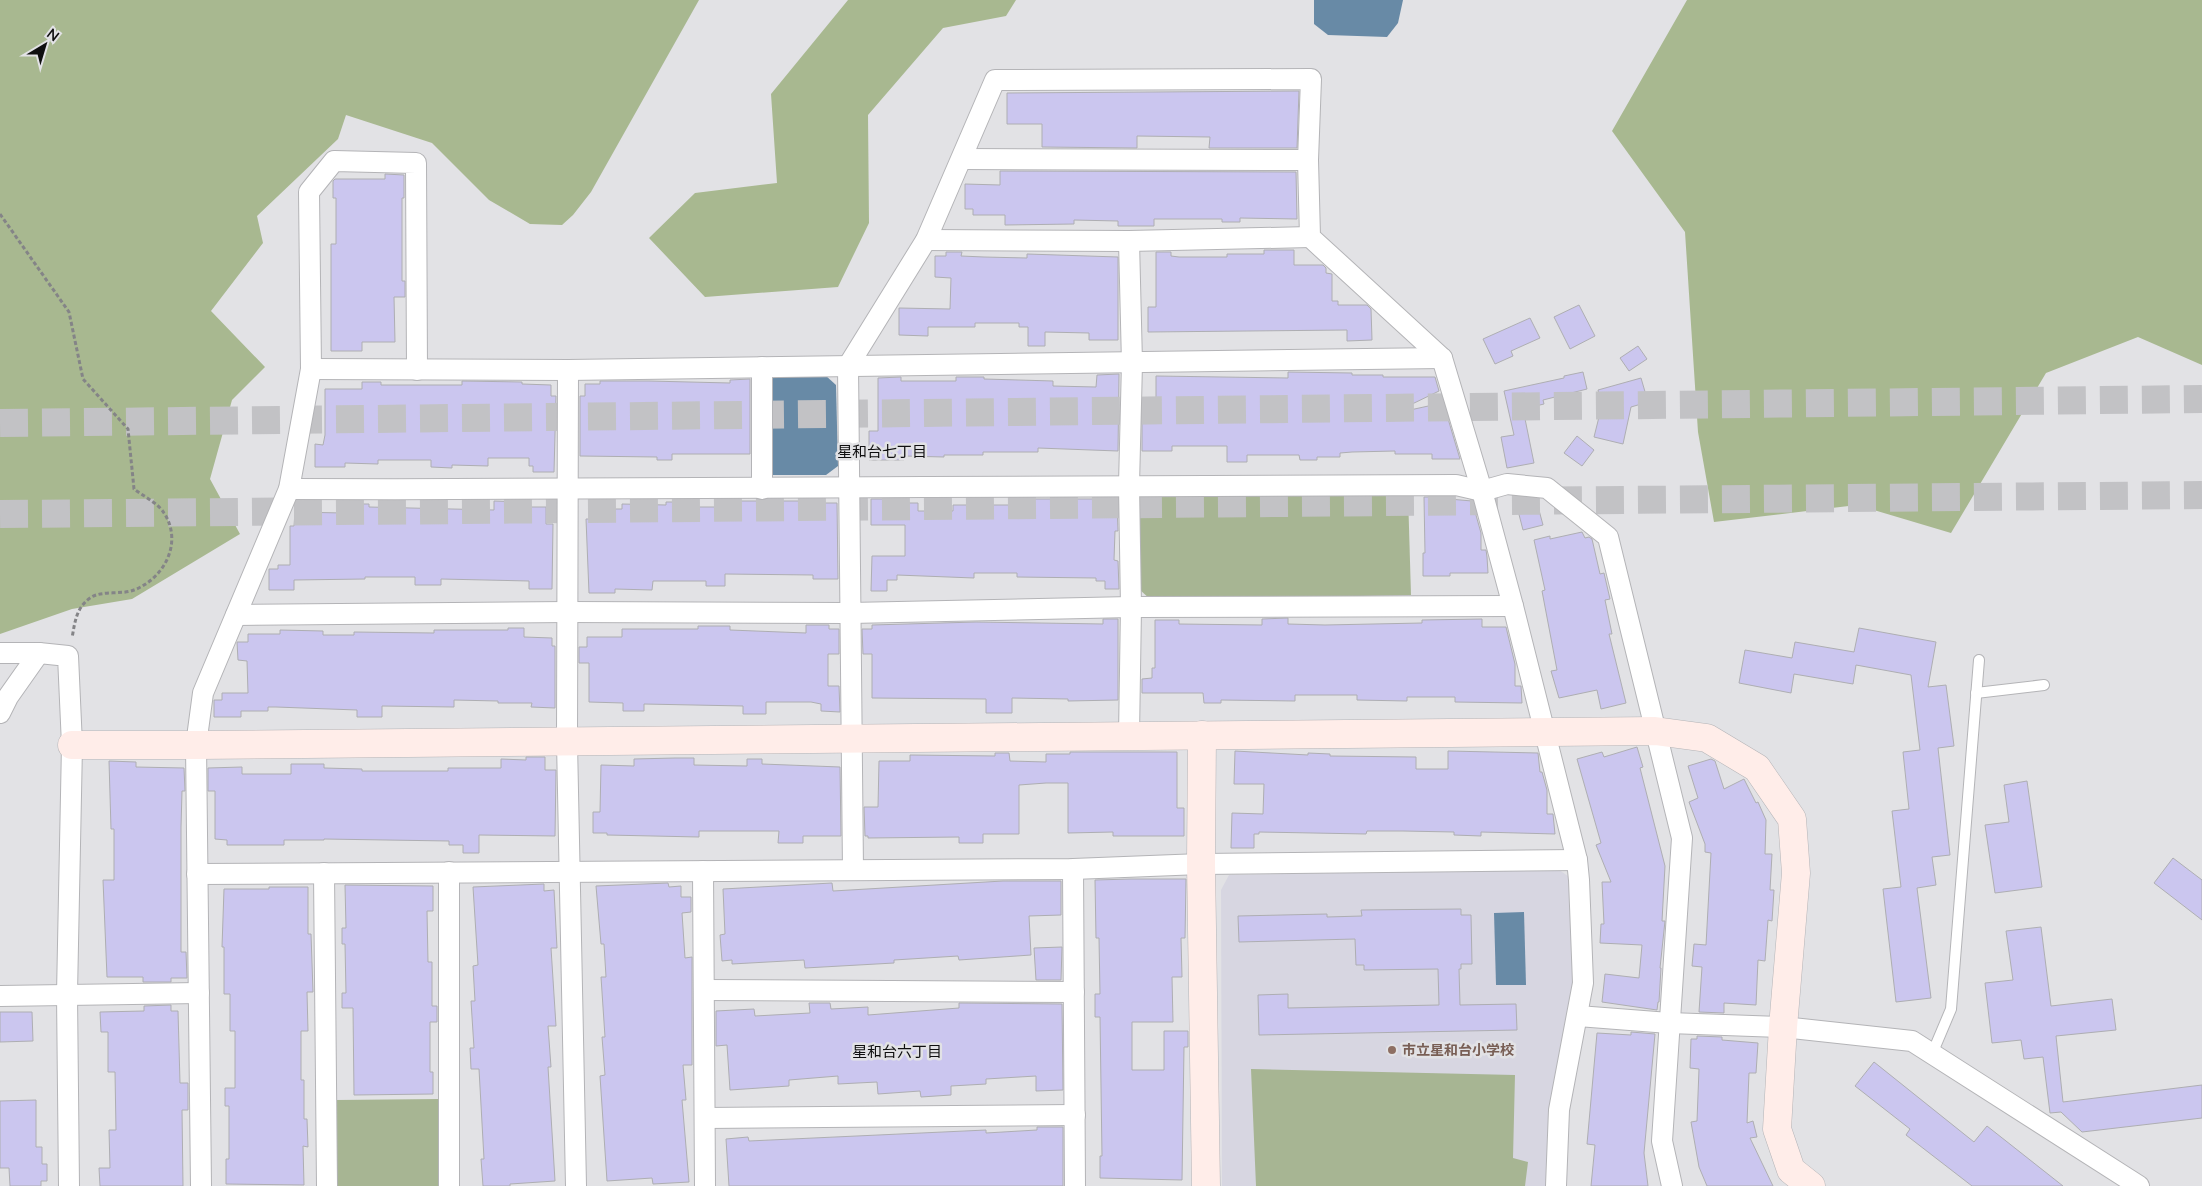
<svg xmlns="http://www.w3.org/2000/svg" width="2202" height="1186" viewBox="0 0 2202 1186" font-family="Lato,'Noto Sans JP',sans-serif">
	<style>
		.built { fill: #d7d6e1 }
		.green { fill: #a7b593 }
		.forest { fill: #a8b890 }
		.water { fill: #688aa6 }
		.building { fill: #cbc6ef; stroke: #aeaeb2 }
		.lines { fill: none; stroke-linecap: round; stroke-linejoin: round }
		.highway-tunnel { stroke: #c2c2c5; stroke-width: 28; stroke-dasharray: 28 14; stroke-linecap: butt }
		.lane-casing { stroke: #b4b4b7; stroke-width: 12 }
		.street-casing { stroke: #b4b4b7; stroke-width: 22 }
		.secondary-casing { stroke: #b4b4b7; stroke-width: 29 }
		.path { stroke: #848487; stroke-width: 3; stroke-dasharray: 4 2.5; stroke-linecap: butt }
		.lane { stroke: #fff; stroke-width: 10 }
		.street { stroke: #fff; stroke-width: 20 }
		.secondary { stroke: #ffede9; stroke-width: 28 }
		.education-dot { fill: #8d6e63; stroke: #e2e2e5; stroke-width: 2 }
		.labels { text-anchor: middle; stroke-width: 5; stroke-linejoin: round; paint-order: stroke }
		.education-label { font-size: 14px; font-weight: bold; fill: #785e54; stroke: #e2e2e5; text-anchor: start }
		.neighbourhood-label { font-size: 15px; fill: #0f0f10; stroke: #e2e2e5 }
	</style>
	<rect width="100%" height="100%" fill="#e2e2e5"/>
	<polygon class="built" points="1558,869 1572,879 1575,986 1547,1186 1222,1186 1221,890 1229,875"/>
	<g class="green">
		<polygon points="1148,494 1408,494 1411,595 1151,600 1139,589 1140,505"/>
		<polygon points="1251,1069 1515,1075 1513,1158 1528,1162 1525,1186 1256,1186"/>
		<polygon points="439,1099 440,1186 335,1186 336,1100"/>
	</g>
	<g class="forest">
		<polygon points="0,0 699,0 591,192 573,215 562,225 530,224 489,200 432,143 346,115 338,139 257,216 263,243 211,311 265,367 232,400 210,479 240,534 132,599 72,609 0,634"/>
		<polygon points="848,0 1016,0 1006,16 943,28 868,115 869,223 838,287 705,297 649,238 695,193 777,183 771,94"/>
		<polygon points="1687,0 2202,0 2202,365 2138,337 2046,373 1951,533 1857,505 1714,522 1698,432 1685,232 1612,131"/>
	</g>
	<g class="water">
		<polygon points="1314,0 1403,0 1398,23 1387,37 1328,35 1314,24"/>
		<polygon points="825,375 836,385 838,466 826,475 769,475 768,377"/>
		<polygon points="1524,912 1526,985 1496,985 1494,913"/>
	</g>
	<g class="building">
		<polygon points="1299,91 1297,148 1209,148 1210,137 1137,136 1137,148 1042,147 1042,124 1007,124 1007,93"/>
		<polygon points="1000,171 1296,172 1297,219 1240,218 1240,222 1222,222 1222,219 1154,219 1154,226 1118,226 1118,221 1074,220 1074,224 1005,225 1005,215 973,215 973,209 965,209 965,184 1000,185"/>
		<polygon points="385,174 404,175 404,198 402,198 402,281 405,281 405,297 394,297 395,342 362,342 362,351 331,351 331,244 336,244 336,198 333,198 333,181 335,179 385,179"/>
		<polygon points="1264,250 1294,250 1294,265 1323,265 1326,268 1326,273 1332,274 1332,301 1338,301 1338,305 1367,305 1371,309 1372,340 1347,341 1347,330 1148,332 1148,307 1156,307 1156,252 1171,252 1171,256 1179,257 1227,257 1227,254 1264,254"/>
		<polygon points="946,252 962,252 961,256 984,257 1027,258 1027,254 1118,257 1118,340 1089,340 1089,333 1045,332 1045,346 1028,346 1028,327 1019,327 1019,323 975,323 975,327 928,327 928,336 899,335 899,308 950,309 951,278 935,277 935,256 946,256"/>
		<polygon points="1579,305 1595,336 1570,349 1554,317"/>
		<polygon points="1530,318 1540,338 1511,351 1513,356 1495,364 1483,339"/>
		<polygon points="1638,346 1647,359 1629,371 1620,358"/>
		<polygon points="1288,372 1352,373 1352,375 1383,375 1383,377 1435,377 1439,391 1408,406 1410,410 1442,403 1442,412 1446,412 1460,459 1432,459 1432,454 1395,454 1395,451 1352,452 1340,453 1340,457 1317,457 1317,460 1300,460 1299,455 1247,455 1247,462 1227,462 1227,446 1172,446 1172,451 1142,451 1142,422 1156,422 1156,376 1288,378"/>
		<polygon points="1583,372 1587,389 1543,400 1544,404 1523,409 1534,463 1507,468 1501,437 1514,435 1504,391 1564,378 1564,376"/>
		<polygon points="1119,374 1118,451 1038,448 1038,452 983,452 983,455 944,455 944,457 904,456 904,460 869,460 869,431 878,431 878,378 901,377 901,381 956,381 956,377 984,377 984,379 1053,381 1053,386 1096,387 1097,375"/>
		<polygon points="1641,378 1648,402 1631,407 1623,444 1594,437 1602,405 1598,390"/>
		<polygon points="750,379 750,454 672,454 672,460 657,460 657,457 580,456 580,396 585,396 585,384 600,384 600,381 649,381 730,383 730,380"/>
		<polygon points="462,381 522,382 522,384 551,385 551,396 556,396 554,472 533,472 533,466 529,466 529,458 488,458 488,466 452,465 452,468 431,467 431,460 378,460 378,464 345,463 345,467 315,467 315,444 323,445 325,435 325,389 362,389 362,382 381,382 381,385 462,385"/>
		<polygon points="1577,436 1594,450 1582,466 1564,453"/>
		<polygon points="1424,497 1449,497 1449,499 1472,501 1481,533 1481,550 1486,550 1487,557 1488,573 1450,573 1450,576 1423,576 1423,553 1425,553"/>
		<polygon points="1521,497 1536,499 1543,525 1523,530 1515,499"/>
		<polygon points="871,499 896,499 896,503 918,503 918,511 953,511 953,505 1028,505 1028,499 1098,499 1098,502 1117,503 1118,531 1115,531 1114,560 1118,561 1119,589 1105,589 1105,581 1096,581 1096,578 1017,577 1017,573 974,573 974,578 897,575 897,580 887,580 887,591 871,591 872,556 905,556 905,525 871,525"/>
		<polygon points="494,501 521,502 521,507 546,507 546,524 553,524 552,589 529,589 529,581 441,579 441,585 415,585 415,577 365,577 365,579 294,580 294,590 269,590 269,569 278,569 278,565 290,565 290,526 294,526 295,512 343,513 343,508 350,508 350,504 369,504 369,507 494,510"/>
		<polygon points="738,501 806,501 806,503 837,503 838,579 813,579 813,575 725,574 725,586 706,586 706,581 653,581 652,590 615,589 615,593 589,593 586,519 594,519 594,509 622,509 622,504 666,505 666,502 685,502 685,507 738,507"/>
		<polygon points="1582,532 1585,538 1589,537 1592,539 1600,574 1604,573 1610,599 1605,600 1612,634 1609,634 1626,703 1601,709 1597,690 1559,698 1551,671 1557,670 1542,591 1545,590 1534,540 1550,536 1550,539"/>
		<polygon points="1288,618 1288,624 1325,625 1422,623 1422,620 1482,619 1482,627 1506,627 1515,664 1515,686 1521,686 1522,703 1455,702 1455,697 1407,697 1407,701 1357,700 1357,695 1295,695 1295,701 1221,700 1221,703 1204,703 1203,693 1142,693 1142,679 1152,678 1152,668 1155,668 1155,620 1179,620 1179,624 1262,625 1262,619"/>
		<polygon points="1103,619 1118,619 1118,700 1068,701 1068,699 1012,698 1012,713 986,713 986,699 872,698 872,654 863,654 862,629 872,629 872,625 976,622 1103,624"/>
		<polygon points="806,625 829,625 829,629 839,629 839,654 828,654 828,686 839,686 840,712 821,711 821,704 811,702 766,702 766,714 743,714 743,706 644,704 644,711 623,711 623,703 589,702 589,663 579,663 579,647 587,647 587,637 622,637 622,629 698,629 698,626 730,626 730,630 806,633"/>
		<polygon points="508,628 524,628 524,637 552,638 552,646 555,646 555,708 531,707 532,703 498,703 498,701 454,700 454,707 382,706 382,717 357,717 357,710 276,707 268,707 268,711 241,711 241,717 214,717 214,700 222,700 222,693 248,693 247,661 238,660 237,642 248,642 248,634 280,634 280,630 323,631 323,635 354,635 354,632 434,633 434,630 508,630"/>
		<polygon points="1859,628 1936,642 1928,687 1946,685 1954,746 1938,748 1950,855 1932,857 1936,885 1917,888 1931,998 1896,1002 1883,889 1901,887 1892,811 1909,809 1903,752 1920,750 1911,675 1856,665 1853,684 1794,674 1791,693 1739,683 1745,650 1792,658 1795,642 1854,652"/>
		<polygon points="1637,747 1643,767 1640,768 1665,866 1662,921 1665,921 1660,968 1661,968 1659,1002 1658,1002 1657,1010 1602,1002 1605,974 1639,978 1642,945 1600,943 1601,924 1604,924 1602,882 1611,882 1596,845 1601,843 1577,759 1602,752 1604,757"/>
		<polygon points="1235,751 1308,755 1308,753 1330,754 1330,756 1416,757 1416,769 1448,769 1448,751 1538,753 1540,772 1542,772 1547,790 1547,814 1553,814 1555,834 1481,832 1481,836 1454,835 1454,832 1403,831 1367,831 1366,834 1259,832 1259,834 1254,834 1254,848 1231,848 1232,813 1263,814 1264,784 1234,784"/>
		<polygon points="1070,752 1177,752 1177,808 1184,808 1184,836 1113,836 1113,832 1068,833 1068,783 1046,783 1019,785 1019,834 983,834 983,843 959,843 959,837 868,838 868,836 865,836 864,807 878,807 879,761 910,761 910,755 995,756 995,753 1009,753 1010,761 1046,762 1046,754 1070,754"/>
		<polygon points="526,757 545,757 545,770 556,770 555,836 479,835 479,853 463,853 463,845 449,845 449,841 324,839 324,840 284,840 284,845 227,845 227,840 215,839 215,791 208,791 208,768 242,767 242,774 291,774 291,764 324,764 324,768 362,769 362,771 448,771 448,768 501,768 501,759 526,760"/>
		<polygon points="675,758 694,758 694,765 747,766 747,759 762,759 762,764 840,767 841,836 803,836 803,843 778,843 779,831 699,831 699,837 607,835 607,833 593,833 593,812 600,812 601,765 634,766 634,759"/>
		<polygon points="1711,759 1715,761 1724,789 1744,779 1756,803 1758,802 1766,820 1765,854 1772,854 1770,890 1774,890 1772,921 1768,920 1765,961 1758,960 1756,1005 1724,1003 1724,1013 1699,1012 1702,967 1692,966 1694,944 1706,945 1711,853 1705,852 1705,844 1689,802 1698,798 1688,766"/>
		<polygon points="109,761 136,762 136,767 184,768 185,791 182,791 181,827 181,952 186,952 187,978 171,978 171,982 143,982 143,977 107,977 103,880 114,880 114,829 111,829"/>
		<polygon points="2027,781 2042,887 1995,893 1985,825 2009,822 2004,785"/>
		<polygon points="2173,858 2202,880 2202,920 2154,883"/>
		<polygon points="1131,879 1186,879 1185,938 1181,938 1182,977 1172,977 1173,1022 1132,1022 1132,1070 1164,1070 1164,1031 1188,1031 1188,1047 1184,1047 1182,1180 1100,1178 1100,1156 1102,1156 1100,1017 1095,1017 1095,994 1100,994 1099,938 1096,938 1095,880"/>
		<polygon points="1003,881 1061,881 1061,915 1029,916 1031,955 959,960 958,956 894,960 894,963 805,968 804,960 732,964 732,960 722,961 720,935 725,934 723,889 832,883 833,891"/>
		<polygon points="668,883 669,887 681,886 681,897 691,897 691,912 682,913 685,958 692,957 692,1065 683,1065 686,1100 682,1100 689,1182 653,1184 652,1178 607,1181 600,1076 605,1075 602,1037 605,1037 601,977 606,977 604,944 601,944 596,886"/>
		<polygon points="544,884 544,891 554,890 557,948 551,948 556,1026 548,1026 551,1067 548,1067 555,1181 510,1184 510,1186 483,1186 481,1159 484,1159 479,1069 471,1069 470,1048 474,1048 471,1001 475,1001 473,966 478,965 473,887"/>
		<polygon points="345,885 433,886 433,911 427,911 428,962 432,962 432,1006 437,1006 437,1022 430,1022 430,1072 433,1072 433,1094 354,1095 353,1008 342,1008 342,993 346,993 345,944 342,944 342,928 346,928"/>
		<polygon points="269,887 308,887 308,934 311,934 313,992 307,992 308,1031 301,1031 301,1080 304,1080 304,1119 307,1119 308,1147 303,1146 304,1185 226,1184 226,1159 229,1159 229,1106 225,1106 225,1088 235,1088 235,1031 230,1031 230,994 224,994 224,947 222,947 224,889 269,889"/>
		<polygon points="1461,909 1461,915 1471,915 1472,964 1461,964 1461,969 1459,969 1460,1005 1516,1004 1517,1030 1259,1035 1258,995 1288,994 1288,1008 1439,1005 1438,969 1364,970 1364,965 1356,965 1355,939 1239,942 1238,916 1327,914 1327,917 1362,916 1361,910"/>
		<polygon points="2041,927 2051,1006 2112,999 2116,1030 2056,1036 2063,1102 2202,1085 2202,1118 2082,1132 2061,1112 2050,1113 2043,1057 2024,1059 2021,1040 1992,1043 1985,983 2013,980 2006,931"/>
		<polygon points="1062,947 1061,980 1036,980 1034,948"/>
		<polygon points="809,1003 830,1003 831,1009 868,1007 868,1015 959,1008 959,1003 1062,1004 1063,1090 1036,1091 1036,1076 986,1079 986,1084 951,1086 951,1095 921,1097 920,1091 878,1094 877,1082 838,1084 838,1076 789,1080 789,1086 730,1090 727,1045 716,1046 716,1011 754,1009 755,1016 810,1013"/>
		<polygon points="171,1005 171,1011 178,1011 180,1083 188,1083 188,1110 182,1110 183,1186 100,1186 99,1168 110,1168 109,1130 116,1130 115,1072 108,1072 108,1032 101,1032 100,1012 144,1011 144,1006"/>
		<polygon points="0,1012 32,1012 33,1041 0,1042"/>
		<polygon points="1631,1032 1655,1034 1644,1153 1648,1186 1591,1186 1595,1145 1587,1144 1597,1033 1631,1035"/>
		<polygon points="1697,1036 1722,1037 1722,1040 1758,1043 1756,1073 1749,1073 1747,1123 1753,1121 1757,1137 1750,1138 1773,1186 1707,1186 1699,1167 1691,1122 1697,1121 1699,1069 1690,1068 1691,1039 1697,1039"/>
		<polygon points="1874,1062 1974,1142 1987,1126 2063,1186 1972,1186 1906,1135 1910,1129 1855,1086"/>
		<polygon points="36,1100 36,1147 42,1147 42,1164 47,1164 47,1181 41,1181 41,1186 10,1186 9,1168 0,1168 0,1101"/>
		<polygon points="1037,1127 1063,1127 1063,1186 729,1186 726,1139 748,1137 749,1141 986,1130 986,1133 1037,1130"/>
	</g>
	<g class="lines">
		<g class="highway-tunnel">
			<polyline points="0,423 2202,399"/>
			<polyline points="0,514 2202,495"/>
		</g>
		<g class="lane-casing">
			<g id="lane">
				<polyline points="1976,693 2044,685"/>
				<polyline points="1932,1054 1951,1009 1979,660"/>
			</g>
		</g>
		<g class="street-casing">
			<g id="street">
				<polyline points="962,159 1308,160"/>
				<polyline points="926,240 1129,241 1310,237"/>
				<polyline points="1129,241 1132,363 1129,485 1131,607 1129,736"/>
				<polyline points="762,367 762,489"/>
				<polyline points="311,369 568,370 1442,358"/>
				<polyline points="568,370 567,742 576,1186"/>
				<path d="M289,489C678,490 1067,485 1456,485L1482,491L1507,484L1547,488L1608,537L1682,838L1662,1141L1672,1186"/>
				<polyline points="236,615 568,612 850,613 1131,607 1513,606"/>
				<polyline points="0,653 39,653 68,656 72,745 67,994 69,1186"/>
				<polyline points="0,713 8,697 39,653"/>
				<polyline points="1073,869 1075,1186"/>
				<polyline points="853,870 848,366 926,240 995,80 1311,79 1308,160 1310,237 1442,358 1482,491 1513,606 1577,860 1579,880 1583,983 1559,1110 1556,1186"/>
				<polyline points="703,871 705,1186"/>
				<polyline points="449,872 449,1186"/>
				<polyline points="324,873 327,1186"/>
				<polyline points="197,874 1073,869 1201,864 1577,860"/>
				<polyline points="704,990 1074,992"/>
				<polyline points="0,996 199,993"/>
				<polyline points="1578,1016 1669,1023 1783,1027 1912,1041 2139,1186"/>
				<polyline points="705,1118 1075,1115"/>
				<polyline points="201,1186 196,745 203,693 289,489 311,369 309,192 334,161 416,163 417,370"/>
			</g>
		</g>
		<g class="secondary-casing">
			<g id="secondary">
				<polyline points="1202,735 1201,864 1206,1186"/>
				<polyline points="72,745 196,745 1655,731 1707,738 1757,768 1792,819 1796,873 1783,1027 1777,1129 1791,1170 1811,1186"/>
			</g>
		</g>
		<path class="path" d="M0,214L69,312L83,379L128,429L134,489C143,496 158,503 164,513C183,542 165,578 134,590C122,595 101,590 90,598C76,608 75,622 72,638"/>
		<use href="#lane" class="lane"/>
		<use href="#street" class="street"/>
		<use href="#secondary" class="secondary"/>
	</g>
	<circle class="education-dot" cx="1392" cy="1050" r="5"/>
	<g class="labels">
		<g class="education-label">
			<text x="1402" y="1055">市立星和台小学校</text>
		</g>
		<g class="neighbourhood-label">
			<text x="882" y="457">星和台七丁目</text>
			<text x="897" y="1057">星和台六丁目</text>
		</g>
	</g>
	<g transform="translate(45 45) rotate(38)" stroke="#e2e2e5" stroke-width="4" paint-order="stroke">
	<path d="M0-4L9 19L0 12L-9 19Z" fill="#0f0f10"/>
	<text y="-8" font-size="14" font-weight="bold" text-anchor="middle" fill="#0f0f10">N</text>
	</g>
</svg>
